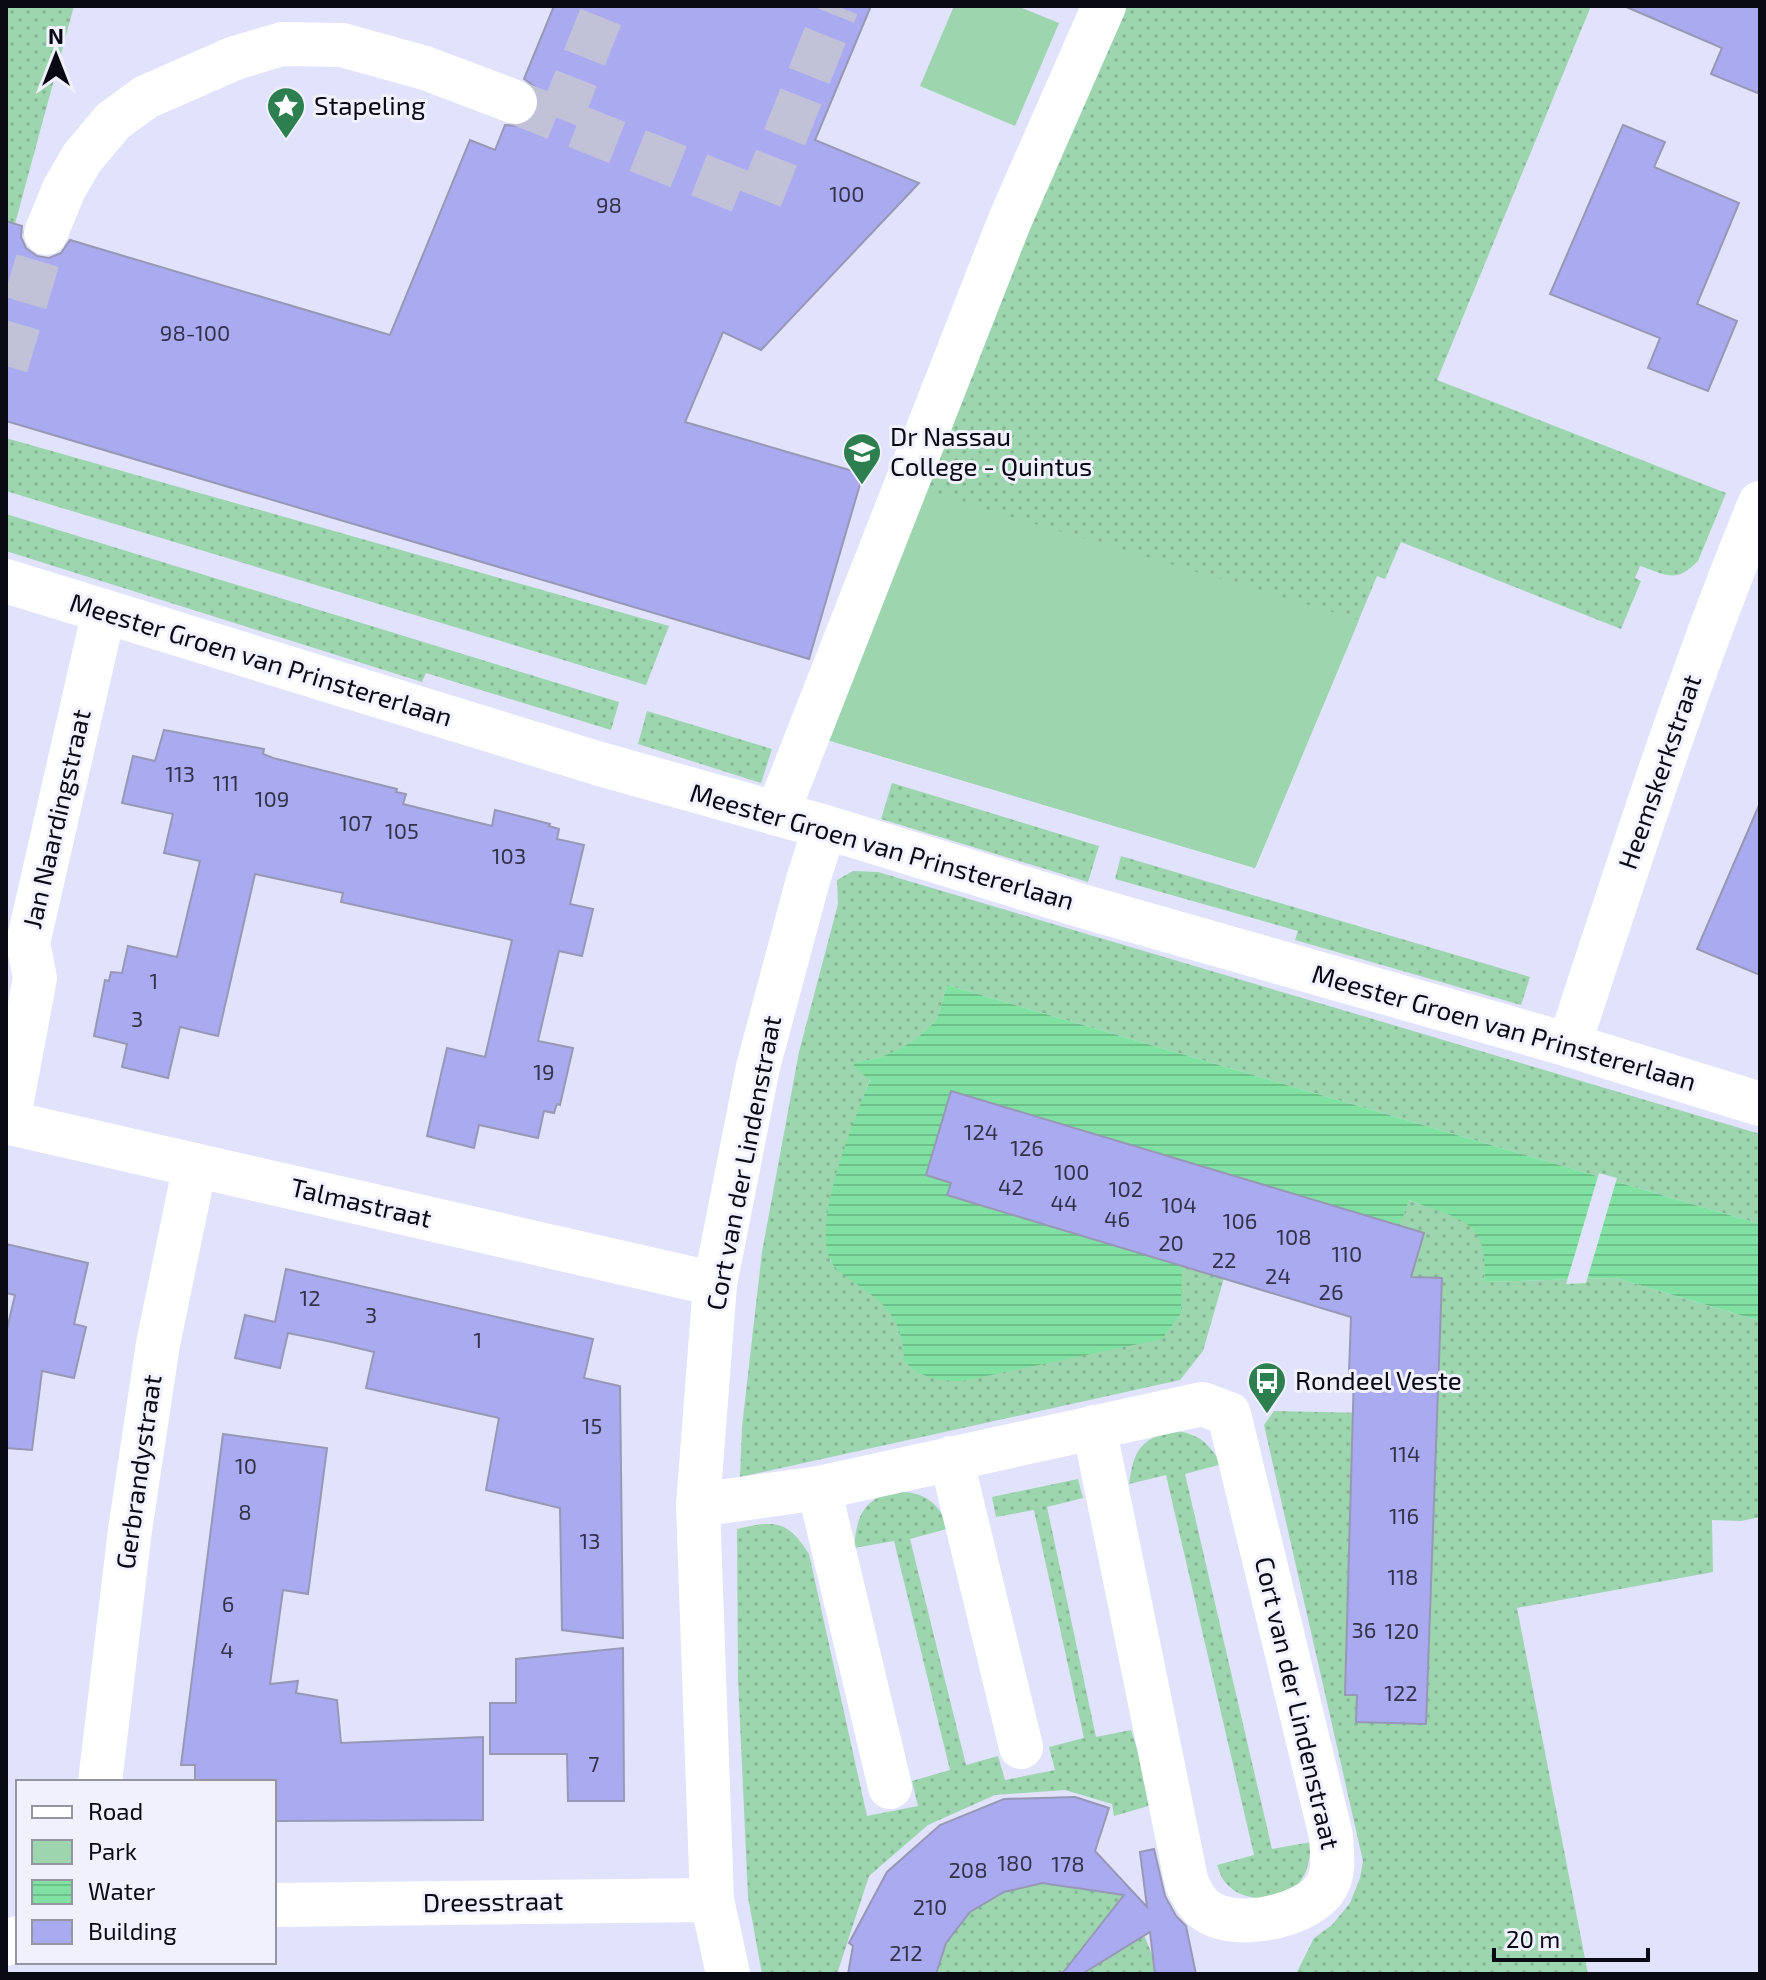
<svg xmlns="http://www.w3.org/2000/svg" width="1766" height="1980" viewBox="0 0 1766 1980" font-family="'Exo 2',sans-serif">
	<style>
		.grass { fill: url(#grass-dots) }
		.park { fill: #9cd5ae }
		.water { fill: url(#water-rules) }
		.pier { fill: #e1e2fb }
		.building { fill: #aaaaf1; stroke: #9798b5; stroke-width: 2 }
		.lines { fill: none; stroke-linecap: round; stroke-linejoin: round }
		.minor-tunnel { stroke: #c1c2d8; stroke-width: 44; stroke-dasharray: 44 22; stroke-linecap: butt }
		.minor { stroke: #fff; stroke-width: 44 }
		.labels { text-anchor: middle; stroke-width: 6; stroke-linejoin: round; paint-order: stroke }
		.number-label { font-size: 22px; fill: #32324b }
		.poi-label { font-size: 26px; fill: #0a0a14; stroke: #f0f1fd; text-anchor: start }
		.street-label { font-size: 26px; fill: #0a0a14; stroke: #f0f1fd }
	</style>
	<defs>
		<pattern id="grass-dots" width="8" height="8" patternUnits="userSpaceOnUse" patternTransform="scale(2)"><rect width="8" height="8" fill="#9cd5ae"/><path d="M2 2h.1M6 6h.1" fill="none" stroke="#85b695" stroke-width="1.8" stroke-linecap="round"/></pattern>
		<pattern id="water-rules" width="6" height="5" patternUnits="userSpaceOnUse" patternTransform="scale(2)"><rect width="6" height="5" fill="#81e1a3"/><path d="M0 2.5h6" fill="none" stroke="#6ec08b"/></pattern>
	</defs>
	<rect width="100%" height="100%" fill="#e1e2fb"/>
	<g class="grass">
		<polygon points="6,6 74,6 6,257"/>
		<path d="M1117,6H1591L1437,380L1726,493L1698,561C1676,584 1667,575 1640,566L1635,578L1641,581L1621,629L1401,542L1385,579L1377,576L1255,868L824,739Z"/>
		<polygon points="6,438 669,626 646,685 6,491"/>
		<polygon points="6,514 619,702 611,730 426,673 422,682 6,551"/>
		<polygon points="647,711 772,749 761,783 638,744"/>
		<polygon points="892,783 1099,846 1088,882 881,819"/>
		<polygon points="1121,856 1530,977 1521,1005 1295,940 1298,931 1115,879"/>
		<path d="M853,871L878,872L1760,1134V1224L947,985C943,996 941,1013 934,1022C915,1045 884,1060 855,1062L854,1067L870,1079L833,1186L830,1261C848,1281 874,1291 890,1311C896,1320 900,1331 904,1341L1182,1260L1397,1232L1408,1200C1432,1209 1475,1216 1483,1243C1487,1256 1485,1269 1484,1282L1616,1278L1760,1321V1517L1741,1521L1712,1520L1713,1572L1517,1608L1588,1974H1296L1314,1938L1332,1925L1350,1903L1360,1878L1363,1861L1264,1425L1274,1411L1367,1413L1368,1311L1226,1271L1203,1351L1180,1380L740,1477L742,1427L762,1252L799,1052L838,904L837,880Z"/>
		<path d="M1173,1430C1201,1435 1206,1441 1222,1464L1185,1474L1272,1849L1311,1842C1310,1855 1309,1868 1302,1879C1287,1903 1243,1905 1225,1882C1221,1878 1219,1870 1217,1865L1254,1855L1166,1475L1129,1484C1134,1450 1140,1440 1173,1430Z"/>
		<path d="M1078,1479L1083,1498L1047,1507L1096,1737L1131,1730L1155,1804L1114,1816L1112,1804L1065,1790L995,1795L928,1825L869,1876L837,1974H762L748,1897L738,1678L737,1529C774,1520 788,1520 809,1554L867,1816L918,1806L912,1781L950,1770L894,1541L854,1548C855,1538 856,1527 860,1517C871,1492 903,1486 926,1498C938,1505 944,1517 950,1528L910,1539L966,1765L998,1756L1005,1780L1055,1770L1049,1747L1084,1738L1034,1510L996,1517L992,1497Z"/>
		<polygon points="1030,1879 1131,1894 1142,1930 1160,1974 933,1974 946,1939 963,1912"/>
	</g>
	<g class="park">
		<polygon points="954,6 1017,6 1059,23 1015,126 920,86"/>
		<polygon points="924,491 1359,620 1255,868 824,739"/>
	</g>
	<path class="water" d="M947,985L1760,1224V1321L1616,1278L1484,1282C1490,1218 1459,1220 1409,1200L1397,1233L1182,1260L1181,1313L1162,1339L962,1381C938,1381 921,1378 904,1361C904,1321 886,1304 855,1283C845,1276 833,1269 829,1257C814,1216 854,1121 870,1080L854,1067V1062C884,1060 914,1045 934,1022C941,1013 943,996 947,985Z"/>
	<polygon class="pier" points="1599,1173 1617,1178 1586,1283 1566,1284"/>
	<g class="building">
		<polygon points="554,6 871,6 815,140 919,183 761,350 723,332 685,422 863,474 809,659 6,421 6,221 22,226 21,237 26,248 37,256 49,258 61,253 70,240 390,335 470,140 495,150 505,125 520,126 531,121 538,112 539,97 534,86 524,79"/>
		<polygon points="1624,6 1760,6 1760,94 1711,74 1722,48"/>
		<polygon points="1623,125 1665,142 1654,167 1739,203 1697,304 1737,321 1708,391 1648,368 1660,338 1550,294"/>
		<polygon points="164,730 264,749 263,754 273,758 397,789 396,792 406,794 403,804 492,826 495,810 550,824 549,826 559,829 557,839 584,845 570,904 593,909 582,956 559,951 538,1041 573,1048 560,1105 557,1104 554,1113 544,1111 538,1138 479,1125 474,1148 427,1136 447,1048 485,1057 512,940 341,902 343,893 255,874 218,1036 180,1027 168,1078 122,1067 127,1044 94,1036 105,980 109,981 111,972 122,973 128,946 177,957 200,861 164,853 173,814 122,803 133,756 155,761"/>
		<polygon points="1760,803 1760,975 1697,949"/>
		<polygon points="951,1091 1424,1233 1411,1277 1442,1278 1426,1724 1356,1722 1357,1695 1345,1695 1354,1373 1349,1373 1351,1317 947,1195 951,1183 926,1175"/>
		<polygon points="6,1244 88,1263 74,1324 86,1327 74,1378 42,1371 32,1450 6,1448 6,1333 15,1295 6,1293"/>
		<polygon points="286,1269 593,1339 584,1378 620,1386 623,1638 562,1630 560,1508 486,1490 499,1418 366,1388 374,1352 332,1342 288,1333 280,1368 235,1358 245,1315 275,1322"/>
		<polygon points="223,1434 327,1448 308,1594 283,1590 270,1684 298,1681 296,1693 337,1700 341,1743 483,1737 483,1820 274,1821 274,1782 195,1782 195,1765 181,1765"/>
		<polygon points="623,1648 624,1801 568,1801 567,1754 490,1754 490,1703 516,1703 516,1659"/>
		<polygon points="1075,1797 1109,1808 1095,1851 1147,1907 1140,1852 1154,1849 1165,1896 1176,1916 1186,1926 1196,1974 1155,1974 1150,1932 1082,1974 1062,1974 1124,1895 1042,1883 1004,1892 970,1912 946,1943 936,1974 848,1974 853,1946 849,1943 887,1872 940,1825 1004,1799"/>
	</g>
	<g class="lines">
		<g class="minor-tunnel">
			<polyline points="515,102 760,199 837,6"/>
			<polyline points="560,119 605,6"/>
			<polyline points="6,366 46,233"/>
		</g>
		<g class="minor">
			<polyline points="46,233 64,189 82,158 113,121 146,97 235,58 282,44 342,45 425,68 515,102"/>
			<polyline points="6,581 600,764 825,827 1082,906 1569,1045 1760,1104"/>
			<polyline points="777,814 1010,220 1104,6"/>
			<path d="M1569,1045C1629,863 1687,680 1760,503"/>
			<polyline points="6,1122 715,1284"/>
			<polyline points="8,1122 35,978 28,943 104,611"/>
			<polyline points="951,1458 1021,1747"/>
			<polyline points="819,1488 890,1787"/>
			<path d="M698,1505L819,1488L1202,1404L1229,1414L1331,1836C1332,1855 1336,1874 1324,1890C1303,1918 1226,1934 1200,1905C1195,1900 1191,1891 1187,1884L1094,1427"/>
			<polyline points="100,1782 130,1530 158,1344 195,1165"/>
			<polyline points="274,1905 712,1900"/>
			<polyline points="6,1944 18,1938"/>
			<polyline points="728,1974 712,1900 698,1505 715,1284 758,1067 808,880 825,827"/>
		</g>
	</g>
	<defs>
		<g id="sight-pin" transform="scale(2)"><path d="M0 17L-7.5 6A9.5 9.5 0 1 1 7.5 6Z" fill="#2e7f50" stroke="#f0f1fd"/><path d="M0-6L1.8-2.2L6-1.7L2.9 1.2L3.7 5.4L0 3.3L-3.7 5.4L-2.9 1.2L-6-1.7L-1.8-2.2Z" fill="#fff"/></g>
		<g id="school-pin" transform="scale(2)"><path d="M0 17L-7.5 6A9.5 9.5 0 1 1 7.5 6Z" fill="#2e7f50" stroke="#f0f1fd"/><path d="M0-5L7-2L0 1L-7-2ZM-4 1L0 2.5L4 1V4Q0 6-4 4Z" fill="#fff"/></g>
		<g id="bus-pin" transform="scale(2)"><path d="M0 17L-7.5 6A9.5 9.5 0 1 1 7.5 6Z" fill="#2e7f50" stroke="#f0f1fd"/><path d="M-5-6H5V4H4V6H2V4H-2V6H-4V4H-5ZM-3.5-4V0h7V-4ZM-3.5 1.2v1.5H-2V1.2ZM2 1.2v1.5H3.5V1.2Z" fill="#fff"/></g>
	</defs>
	<g fill-rule="evenodd">
		<use href="#sight-pin" x="286" y="106"/>
		<use href="#school-pin" x="862" y="452"/>
		<use href="#bus-pin" x="1267" y="1381"/>
	</g>
	<g class="labels">
		<g class="number-label">
			<text x="847" y="202">100</text>
			<text x="609" y="213">98</text>
			<text x="195" y="341">98-100</text>
			<text x="180" y="782">113</text>
			<text x="226" y="791">111</text>
			<text x="272" y="807">109</text>
			<text x="356" y="831">107</text>
			<text x="402" y="839">105</text>
			<text x="509" y="864">103</text>
			<text x="154" y="989">1</text>
			<text x="137" y="1027">3</text>
			<text x="544" y="1080">19</text>
			<text x="981" y="1140">124</text>
			<text x="1027" y="1156">126</text>
			<text x="1072" y="1180">100</text>
			<text x="1011" y="1195">42</text>
			<text x="1126" y="1197">102</text>
			<text x="1064" y="1211">44</text>
			<text x="1179" y="1213">104</text>
			<text x="1117" y="1227">46</text>
			<text x="1240" y="1229">106</text>
			<text x="1294" y="1245">108</text>
			<text x="1171" y="1251">20</text>
			<text x="1347" y="1262">110</text>
			<text x="1224" y="1268">22</text>
			<text x="1278" y="1284">24</text>
			<text x="1331" y="1300">26</text>
			<text x="310" y="1306">12</text>
			<text x="371" y="1323">3</text>
			<text x="478" y="1348">1</text>
			<text x="592" y="1434">15</text>
			<text x="1405" y="1462">114</text>
			<text x="246" y="1474">10</text>
			<text x="245" y="1520">8</text>
			<text x="1404" y="1524">116</text>
			<text x="590" y="1549">13</text>
			<text x="1403" y="1585">118</text>
			<text x="228" y="1612">6</text>
			<text x="1364" y="1638">36</text>
			<text x="1402" y="1639">120</text>
			<text x="227" y="1658">4</text>
			<text x="1401" y="1701">122</text>
			<text x="594" y="1772">7</text>
			<text x="1015" y="1871">180</text>
			<text x="1068" y="1872">178</text>
			<text x="968" y="1878">208</text>
			<text x="930" y="1915">210</text>
			<text x="906" y="1961">212</text>
		</g>
		<g class="poi-label">
			<text x="314" y="115">Stapeling</text>
			<text x="890" y="446">Dr Nassau<tspan x="890" dy="30">College - Quintus</tspan></text>
			<text x="1295" y="1390">Rondeel Veste</text>
		</g>
		<g class="street-label">
			<text transform="translate(261 660) rotate(17)" y="9">Meester Groen van Prinstererlaan</text>
			<text transform="translate(1660 772) rotate(-71)" y="9">Heemskerkstraat</text>
			<text transform="translate(57 819) rotate(-77)" y="9">Jan Naardingstraat</text>
			<text transform="translate(882 847) rotate(16)" y="9">Meester Groen van Prinstererlaan</text>
			<text transform="translate(1504 1028) rotate(16)" y="9">Meester Groen van Prinstererlaan</text>
			<text transform="translate(744 1163) rotate(-79)" y="9">Cort van der Lindenstraat</text>
			<text transform="translate(361 1203) rotate(13)" y="9">Talmastraat</text>
			<text transform="translate(139 1472) rotate(-82)" y="9">Gerbrandystraat</text>
			<text transform="translate(1297 1703) rotate(77)" y="9">Cort van der Lindenstraat</text>
			<text transform="translate(493 1902) rotate(-1)" y="9">Dreesstraat</text>
		</g>
	</g>
	<rect width="1766" height="1980" fill="none" stroke="#0a0a14" stroke-width="16"/>
	<rect x="16" y="1780" width="260" height="184" fill="#f0f1fd" stroke="#9495a0" stroke-width="2"/>
	<rect x="32" y="1806" width="40" height="12" fill="#ffffff" stroke="#9495a0" stroke-width="2"/>
	<text x="88" y="1820" font-size="24" fill="#0a0a14">Road</text>
	<rect x="32" y="1840" width="40" height="24" fill="#9cd5ae" stroke="#9495a0" stroke-width="2"/>
	<text x="88" y="1860" font-size="24" fill="#0a0a14">Park</text>
	<rect x="32" y="1880" width="40" height="24" fill="url(#water-rules)" stroke="#9495a0" stroke-width="2"/>
	<text x="88" y="1900" font-size="24" fill="#0a0a14">Water</text>
	<rect x="32" y="1920" width="40" height="24" fill="#aaaaf1" stroke="#9495a0" stroke-width="2"/>
	<text x="88" y="1940" font-size="24" fill="#0a0a14">Building</text>
	<g transform="translate(56 56)" stroke="#f0f1fd" stroke-width="6" paint-order="stroke">
	<path d="M0-6L14 30L0 20L-14 30Z" fill="#0a0a14"/>
	<text y="-12" font-size="22" font-weight="bold" text-anchor="middle" fill="#0a0a14">N</text>
	</g>
	<path d="M1494 1948v12h154v-12" fill="none" stroke="#0a0a14" stroke-width="4"/>
	<text x="1506" y="1948" font-size="24" fill="#0a0a14" stroke="#f0f1fd" stroke-width="6" paint-order="stroke">20 m</text>
</svg>
